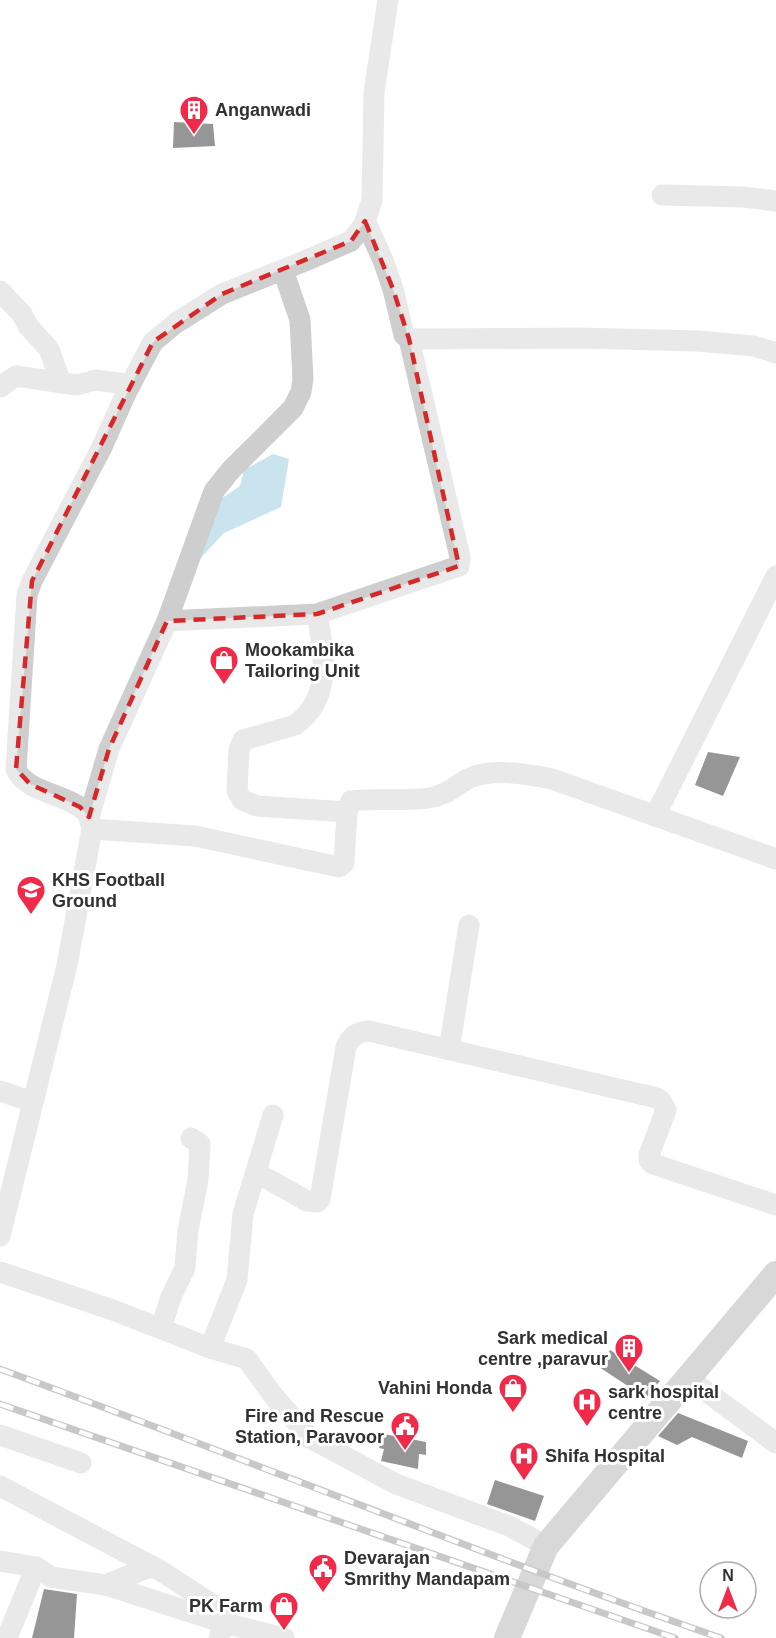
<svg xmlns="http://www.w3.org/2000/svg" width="776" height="1638" viewBox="0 0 776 1638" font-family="Arial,sans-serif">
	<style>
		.water { fill: #c9e3ef }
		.building { fill: #181818 }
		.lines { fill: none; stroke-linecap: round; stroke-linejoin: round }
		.minor { stroke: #cecece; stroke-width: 21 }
		.major { stroke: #a9a9a9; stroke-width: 26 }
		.rail-casing { stroke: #868686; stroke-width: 7 }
		.rail { stroke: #fff; stroke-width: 4.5; stroke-dasharray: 14; stroke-linecap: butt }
		.marked { fill: none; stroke: #d62828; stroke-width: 4.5; stroke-dasharray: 12 8; stroke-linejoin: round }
		.labels { text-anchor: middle; stroke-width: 6; stroke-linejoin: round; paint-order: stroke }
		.poi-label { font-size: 18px; font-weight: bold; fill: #313131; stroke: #fff; text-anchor: start }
	</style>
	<rect width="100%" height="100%" fill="#fff"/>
	<polygon class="water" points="273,454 289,459 281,507 224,533 197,562 222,498 240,486 244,470"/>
	<g class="building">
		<polygon points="174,122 213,124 215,146 173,148"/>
		<polygon points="708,752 740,757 723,796 695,785"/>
		<polygon points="610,1350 660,1381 646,1398 599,1367"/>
		<polygon points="678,1413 748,1441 742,1458 692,1437 677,1445 658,1436"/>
		<polygon points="384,1434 426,1442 426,1455 419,1454 418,1469 381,1461 384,1449 379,1448"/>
		<polygon points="495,1480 544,1496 535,1521 487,1504"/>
		<polygon points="44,1589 77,1594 74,1638 32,1638"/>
	</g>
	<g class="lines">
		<g class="minor">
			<polyline points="662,195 744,197 776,201"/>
			<polyline points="365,221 383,260 393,289 404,335 409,339 580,338 697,341 754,346 776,353"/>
			<polyline points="0,291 22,314 28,326 49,349 61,383"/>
			<polyline points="0,387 16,376 77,385 95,380 119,383 129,387"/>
			<path d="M317,614C324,653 333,698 295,725L243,740L239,750L237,791L242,800L257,806L347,812"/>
			<polyline points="167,621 317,614 459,566 460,557 409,339"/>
			<polyline points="655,816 776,576"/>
			<polyline points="89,817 109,749 167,621 214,491 230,471 293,408 301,392 303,379 300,320 283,270"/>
			<path d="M92,829L195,836L339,867L344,863L347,812L351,801C377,797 404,802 429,798C448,795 455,785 470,778C492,768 529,774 552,779L776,859"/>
			<polyline points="449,1050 469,925"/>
			<polyline points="0,1091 33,1102"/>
			<path d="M257,1173L307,1201L317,1202L320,1199L346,1047C351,1036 357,1032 369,1031L657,1098L661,1101L666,1110L649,1155V1160L653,1164L776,1205"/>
			<path d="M0,1236L67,965L92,829C91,825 90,819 88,815C73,794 26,794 16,769L27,595L32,581L102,447L127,391L153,342L176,323L222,294L305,261L351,241L364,225L372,200L374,92L388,0"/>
			<polyline points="0,1272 113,1310 210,1348 247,1359 272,1394 310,1438 396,1484 509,1526 546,1546"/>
			<polyline points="161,1328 171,1297 185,1268 188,1230 198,1180 200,1144 191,1138"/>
			<polyline points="210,1348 237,1280 243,1214 273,1115"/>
			<polyline points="688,1378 776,1443"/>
			<polyline points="0,1435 81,1463"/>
			<polyline points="0,1486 161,1571 218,1608 224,1623"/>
			<polyline points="0,1561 36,1567 51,1577 106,1585 224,1623"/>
			<polyline points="106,1585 152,1566"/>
			<polyline points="7,1638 36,1567"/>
			<polyline points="219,1638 224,1623 284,1638"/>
		</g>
		<polyline class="major" points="507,1638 546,1546 776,1274"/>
		<g class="rail-casing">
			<g id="rail">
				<path d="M0,1369C241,1457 479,1554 721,1638"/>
				<polyline points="0,1404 675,1638"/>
			</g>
		</g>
		<use href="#rail" class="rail"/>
	</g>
	<path d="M0 0H776V1638H0ZM365,221L393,289L409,339L459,566L317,614L167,621L109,749L89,817L80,807L30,784L16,769L32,581L153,342L222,294L351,241Z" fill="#fff" fill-opacity=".55" fill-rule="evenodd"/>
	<path class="marked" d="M365,221L393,289L409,339L459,566L317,614L167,621L109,749L89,817L80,807L30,784L16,769L32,581L153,342L222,294L351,241Z"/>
	<defs>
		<g id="building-pin" transform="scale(1.5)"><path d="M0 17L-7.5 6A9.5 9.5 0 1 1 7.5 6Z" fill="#f12a49" stroke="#fff"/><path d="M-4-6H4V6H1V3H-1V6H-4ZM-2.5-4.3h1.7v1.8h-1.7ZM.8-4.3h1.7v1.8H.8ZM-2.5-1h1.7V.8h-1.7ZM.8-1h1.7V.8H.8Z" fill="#fff"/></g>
		<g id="shop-pin" transform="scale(1.5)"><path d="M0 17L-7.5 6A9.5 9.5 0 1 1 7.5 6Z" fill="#f12a49" stroke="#fff"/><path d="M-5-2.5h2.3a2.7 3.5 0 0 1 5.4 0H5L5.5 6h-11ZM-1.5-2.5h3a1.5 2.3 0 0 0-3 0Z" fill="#fff"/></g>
		<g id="school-pin" transform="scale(1.5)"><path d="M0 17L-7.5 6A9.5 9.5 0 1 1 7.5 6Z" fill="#f12a49" stroke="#fff"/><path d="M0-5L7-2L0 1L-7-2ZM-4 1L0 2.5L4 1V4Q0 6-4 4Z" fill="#fff"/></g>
		<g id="hospital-pin" transform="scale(1.5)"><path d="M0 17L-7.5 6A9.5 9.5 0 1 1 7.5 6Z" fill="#f12a49" stroke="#fff"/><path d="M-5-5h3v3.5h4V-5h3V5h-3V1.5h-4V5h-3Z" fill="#fff"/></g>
		<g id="civic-pin" transform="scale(1.5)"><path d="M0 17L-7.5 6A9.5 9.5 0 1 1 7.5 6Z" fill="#f12a49" stroke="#fff"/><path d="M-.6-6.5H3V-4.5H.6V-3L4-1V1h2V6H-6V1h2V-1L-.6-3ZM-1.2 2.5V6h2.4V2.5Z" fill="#fff"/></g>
	</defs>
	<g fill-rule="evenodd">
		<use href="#building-pin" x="194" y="110"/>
		<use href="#shop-pin" x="224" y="660"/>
		<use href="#school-pin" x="31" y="890"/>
		<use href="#building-pin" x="629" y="1348"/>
		<use href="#shop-pin" x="513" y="1388"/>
		<use href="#hospital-pin" x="587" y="1402"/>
		<use href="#civic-pin" x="405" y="1426"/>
		<use href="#hospital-pin" x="524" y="1456"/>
		<use href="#civic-pin" x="323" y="1568"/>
		<use href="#shop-pin" x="284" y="1606"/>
	</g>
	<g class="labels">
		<g class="poi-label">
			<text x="215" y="116">Anganwadi</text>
			<text x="245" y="656">Mookambika<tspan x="245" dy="21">Tailoring Unit</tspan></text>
			<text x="52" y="886">KHS Football<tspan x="52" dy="21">Ground</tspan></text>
			<text x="608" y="1344" text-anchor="end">Sark medical<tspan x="608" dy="21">centre ,paravur</tspan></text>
			<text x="492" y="1394" text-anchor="end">Vahini Honda</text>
			<text x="608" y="1398">sark hospital<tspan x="608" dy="21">centre</tspan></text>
			<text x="384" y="1422" text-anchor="end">Fire and Rescue<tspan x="384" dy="21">Station, Paravoor</tspan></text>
			<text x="545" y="1462">Shifa Hospital</text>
			<text x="344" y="1564">Devarajan<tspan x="344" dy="21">Smrithy Mandapam</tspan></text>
			<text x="263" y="1612" text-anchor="end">PK Farm</text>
		</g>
	</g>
	<g transform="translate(728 1590)"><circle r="28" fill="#ffffff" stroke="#adadad" stroke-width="1.5"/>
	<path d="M0-4.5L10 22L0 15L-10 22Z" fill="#f12a49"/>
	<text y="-9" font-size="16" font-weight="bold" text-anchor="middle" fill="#313131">N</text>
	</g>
</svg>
